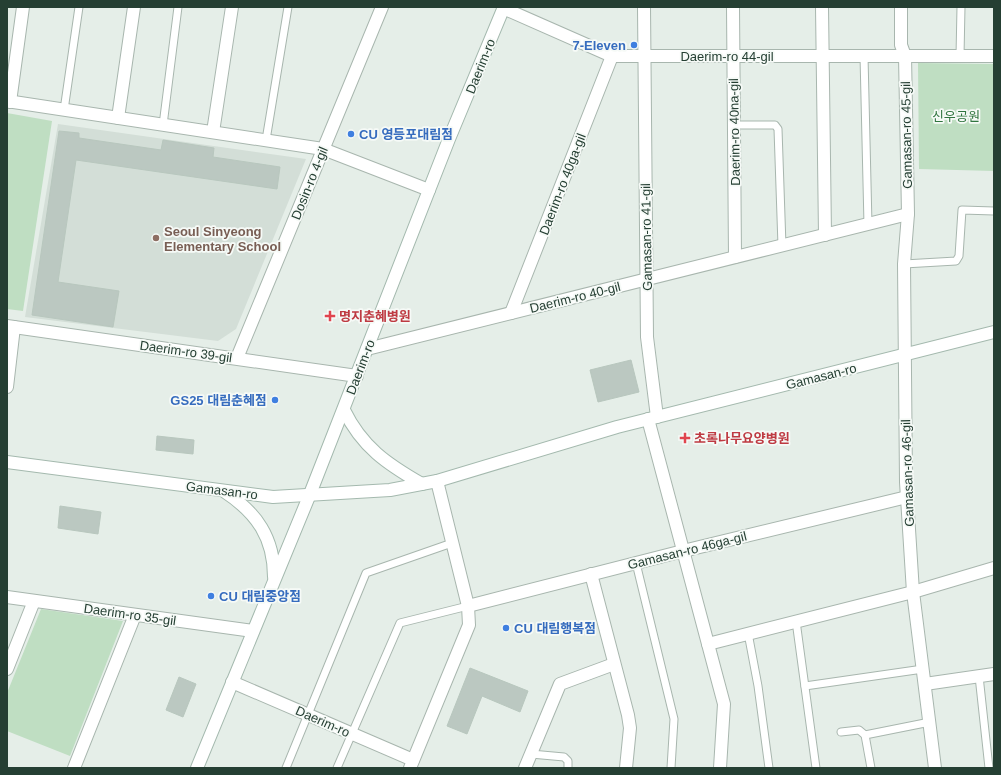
<svg xmlns="http://www.w3.org/2000/svg" width="1001" height="775" viewBox="0 0 1001 775" font-family="Helvetica,'Noto Sans KR',sans-serif">
	<style>
		.built { fill: #d3ded7 }
		.green { fill: #bfdec2 }
		.building { fill: #bbc8c1; stroke: #b8c7be }
		.lines { fill: none; stroke-linecap: round; stroke-linejoin: round }
		.lane-casing { stroke: #a8b6ae; stroke-width: 9 }
		.street-casing { stroke: #a8b6ae; stroke-width: 14 }
		.secondary-casing { stroke: #a4b9ae; stroke-width: 14 }
		.lane { stroke: #fff; stroke-width: 7 }
		.street { stroke: #fff; stroke-width: 12 }
		.secondary { stroke: #fff; stroke-width: 12 }
		.shop-dot { fill: #3f7fe0; stroke: #f6faf7; stroke-width: 1.5 }
		.education-dot { fill: #8d6e63; stroke: #f6faf7; stroke-width: 1.5 }
		.health-dot { fill: #e0444e; stroke: #f6faf7; stroke-width: 1.5 }
		.labels { text-anchor: middle; stroke-width: 3.5; stroke-linejoin: round; paint-order: stroke }
		.shop-label { font-size: 13px; font-weight: bold; fill: #366cbe; stroke: #f6faf7; text-anchor: start }
		.street-label { font-size: 13px; fill: #253f33; stroke: #f6faf7 }
		.park-label { font-size: 13px; fill: #30753f; stroke: #f6faf7 }
		.education-label { font-size: 13px; font-weight: bold; fill: #785e54; stroke: #f6faf7; text-anchor: start }
		.health-label { font-size: 13px; font-weight: bold; fill: #be3a42; stroke: #f6faf7; text-anchor: start }
	</style>
	<rect width="100%" height="100%" fill="#e5eee8"/>
	<polygon class="built" points="58,124 306,159 236,329 218,341 25,317"/>
	<g class="green">
		<polygon points="918,63 994,64 994,171 919,169"/>
		<polygon points="7,113 52,121 23,311 7,309"/>
		<polygon points="41,609 123,621 70,756 7,731 7,693"/>
	</g>
	<g class="building">
		<polygon points="59,131 79,133 79,138 161,150 163,140 214,148 213,157 280,167 277,189 76,160 58,282 119,291 113,327 32,315"/>
		<polygon points="631,360 639,392 598,402 590,370"/>
		<polygon points="157,436 194,440 193,454 156,450"/>
		<polygon points="60,506 101,512 98,534 58,528"/>
		<polygon points="470,668 528,691 520,712 482,696 467,734 447,726"/>
		<polygon points="179,677 196,684 183,717 166,710"/>
	</g>
	<g class="lines">
		<g class="lane-casing">
			<g id="lane">
				<polyline points="864,56 868,225"/>
				<polyline points="960,56 961,7"/>
				<polyline points="64,110 79,7"/>
				<polyline points="163,125 178,7"/>
				<polyline points="734,125 775,125 778,129 782,246"/>
				<polyline points="266,140 288,7"/>
				<polyline points="904,264 956,261 959,256 962,210 994,211"/>
				<polyline points="636,563 674,719 671,768"/>
				<polyline points="796,621 816,768"/>
				<polyline points="748,633 758,686 769,768"/>
				<polyline points="979,676 989,768"/>
				<polyline points="805,686 923,669"/>
				<polyline points="841,732 859,730 865,735 930,722"/>
				<polyline points="865,735 871,768"/>
				<polyline points="531,754 564,757 568,761 568,768"/>
				<polyline points="286,768 366,573 452,543"/>
				<polyline points="337,768 400,623 468,606"/>
			</g>
		</g>
		<g class="street-casing">
			<g id="street">
				<polyline points="644,7 647,337 657,417"/>
				<polyline points="733,7 735,257"/>
				<polyline points="822,7 825,235"/>
				<polyline points="901,7 901,45 905,56 908,214 904,264 906,482 913,592 935,768"/>
				<polyline points="503,8 612,56 994,56"/>
				<polyline points="7,101 323,149 429,190"/>
				<polyline points="10,102 23,7"/>
				<polyline points="118,118 134,7"/>
				<polyline points="213,132 232,7"/>
				<polyline points="511,313 612,56"/>
				<polyline points="7,326 357,376"/>
				<polyline points="367,349 908,214"/>
				<polyline points="237,358 382,7"/>
				<polyline points="7,387 14,327"/>
				<polyline points="648,419 724,704 720,768"/>
				<polyline points="591,574 628,715 630,728 626,768"/>
				<polyline points="7,597 253,631"/>
				<polyline points="468,606 683,551 907,497"/>
				<polyline points="708,644 913,592 994,568"/>
				<polyline points="7,669 34,601"/>
				<polyline points="232,682 413,760"/>
				<polyline points="925,684 994,674"/>
				<polyline points="74,768 135,615"/>
				<polyline points="410,768 469,625 468,606 437,481"/>
				<polyline points="525,768 560,684 614,664"/>
			</g>
		</g>
		<g class="secondary-casing">
			<g id="secondary">
				<path d="M344,410C362,447 387,464 422,484"/>
				<polyline points="7,462 273,497 390,490 437,481 617,427 994,332"/>
				<path d="M225,492C257,513 274,538 274,577"/>
				<polyline points="197,768 310,494 449,139 504,7"/>
			</g>
		</g>
		<use href="#lane" class="lane"/>
		<use href="#street" class="street"/>
		<use href="#secondary" class="secondary"/>
	</g>
	<g class="shop-dot">
		<circle cx="634" cy="45" r="4"/>
		<circle cx="351" cy="134" r="4"/>
		<circle cx="275" cy="400" r="4"/>
		<circle cx="211" cy="596" r="4"/>
		<circle cx="506" cy="628" r="4"/>
	</g>
	<circle class="education-dot" cx="156" cy="238" r="4"/>
	<g class="health-dot">
		<path d="M328 310h4v4h4v4h-4v4h-4v-4h-4v-4h4z"/>
		<path d="M683 432h4v4h4v4h-4v4h-4v-4h-4v-4h4z"/>
	</g>
	<g class="labels">
		<g class="shop-label">
			<text x="626" y="50" text-anchor="end">7-Eleven</text>
			<text x="359" y="139">CU 영등포대림점</text>
			<text x="267" y="405" text-anchor="end">GS25 대림춘혜점</text>
			<text x="219" y="601">CU 대림중앙점</text>
			<text x="514" y="633">CU 대림행복점</text>
		</g>
		<g class="street-label">
			<text x="727" y="61">Daerim-ro 44-gil</text>
			<text transform="translate(480 66) rotate(-68)" y="5">Daerim-ro</text>
			<text transform="translate(734 132) rotate(-91)" y="5">Daerim-ro 40na-gil</text>
			<text transform="translate(906 135) rotate(-91)" y="5">Gamasan-ro 45-gil</text>
			<text transform="translate(309 183) rotate(-68)" y="5">Dosin-ro 4-gil</text>
			<text transform="translate(562 184) rotate(-69)" y="5">Daerim-ro 40ga-gil</text>
			<text transform="translate(646 237) rotate(-91)" y="5">Gamasan-ro 41-gil</text>
			<text transform="translate(575 297) rotate(-14)" y="5">Daerim-ro 40-gil</text>
			<text transform="translate(186 351) rotate(8)" y="5">Daerim-ro 39-gil</text>
			<text transform="translate(360 367) rotate(-69)" y="5">Daerim-ro</text>
			<text transform="translate(821 376) rotate(-14)" y="5">Gamasan-ro</text>
			<text transform="translate(907 473) rotate(-92)" y="5">Gamasan-ro 46-gil</text>
			<text transform="translate(222 490) rotate(7)" y="5">Gamasan-ro</text>
			<text transform="translate(687 550) rotate(-14)" y="5">Gamasan-ro 46ga-gil</text>
			<text transform="translate(130 614) rotate(8)" y="5">Daerim-ro 35-gil</text>
			<text transform="translate(323 721) rotate(24)" y="5">Daerim-ro</text>
		</g>
		<g class="park-label">
			<text x="956" y="121">신우공원</text>
		</g>
		<g class="education-label">
			<text x="164" y="236">Seoul Sinyeong<tspan x="164" dy="15">Elementary School</tspan></text>
		</g>
		<g class="health-label">
			<text x="339" y="321">명지춘혜병원</text>
			<text x="694" y="443">초록나무요양병원</text>
		</g>
	</g>
	<rect width="1001" height="775" fill="none" stroke="#253f33" stroke-width="16"/>
</svg>
